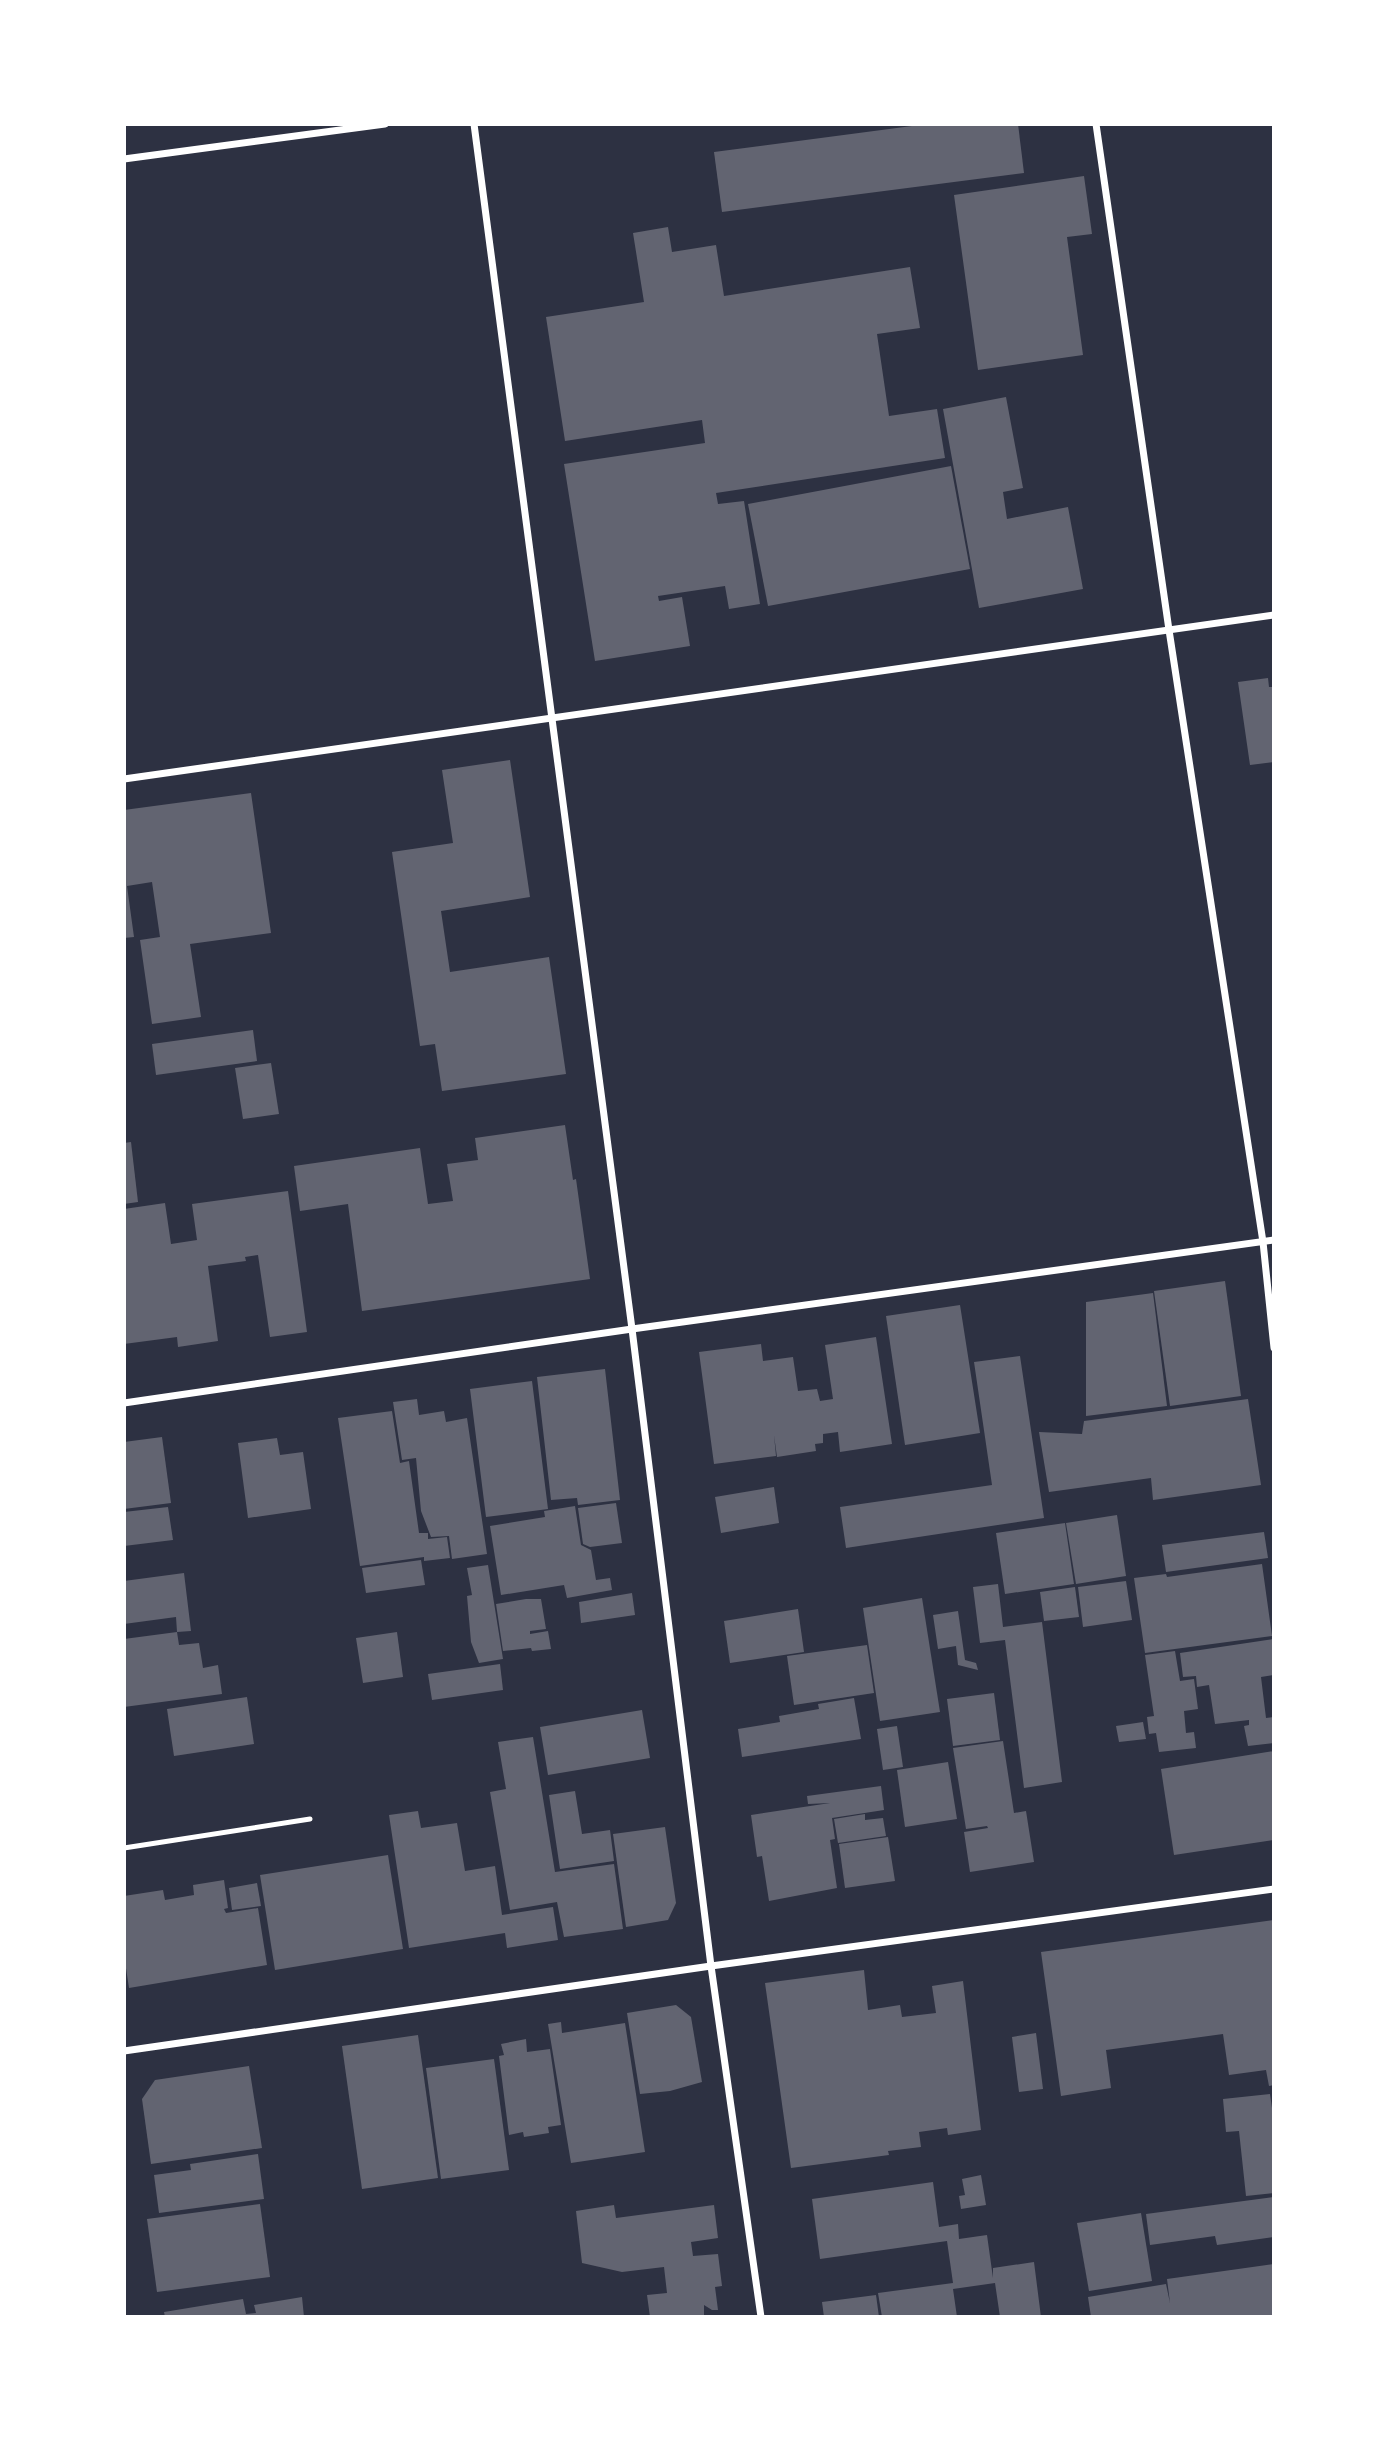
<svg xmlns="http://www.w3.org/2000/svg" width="1398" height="2441" viewBox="0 0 1398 2441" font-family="Bitter,serif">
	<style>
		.building { fill: #626471 }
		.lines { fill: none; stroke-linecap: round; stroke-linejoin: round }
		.service { stroke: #fff; stroke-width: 5 }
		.minor { stroke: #fff; stroke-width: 7 }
	</style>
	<rect width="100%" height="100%" fill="#2d3142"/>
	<g class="building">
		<polygon points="927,124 1018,124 1024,173 722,212 714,152"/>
		<polygon points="1084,176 1092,234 1067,237 1083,355 978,370 954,195"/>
		<polygon points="668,227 672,252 716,245 724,296 910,267 920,328 877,334 889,416 937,409 945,458 716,493 718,504 744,501 760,604 729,609 725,586 658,596 659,601 682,597 690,646 595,661 564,464 705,443 702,420 565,441 546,317 644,302 633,233"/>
		<polygon points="1006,397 1023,488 1003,492 1007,519 1068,507 1083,589 979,608 943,409"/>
		<polygon points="951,466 970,569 768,606 748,504"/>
		<polygon points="1268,678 1269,687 1274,687 1274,762 1250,765 1238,682"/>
		<polygon points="510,760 530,897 441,911 450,972 549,957 566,1074 442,1091 435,1044 420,1046 392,852 453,843 442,770"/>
		<polygon points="251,793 271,933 190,944 201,1017 152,1024 140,940 160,937 152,882 127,886 134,937 124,938 124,810"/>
		<polygon points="253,1030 257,1061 156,1075 152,1044"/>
		<polygon points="271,1063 279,1114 243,1119 235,1068"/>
		<polygon points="565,1125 573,1180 576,1179 590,1279 362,1311 348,1204 300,1211 294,1166 420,1148 428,1204 453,1201 447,1164 478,1160 475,1138"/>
		<polygon points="131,1142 138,1202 124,1204 124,1143"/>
		<polygon points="288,1191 307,1332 270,1337 258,1255 245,1257 246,1261 208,1266 218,1341 178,1347 177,1337 124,1344 124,1209 165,1203 171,1244 197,1240 192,1204"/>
		<polygon points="1225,1281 1241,1396 1170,1406 1154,1291"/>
		<polygon points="1153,1293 1167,1406 1086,1416 1086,1302"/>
		<polygon points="960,1305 980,1433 905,1445 886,1316"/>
		<polygon points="876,1337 892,1444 840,1452 838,1432 823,1434 823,1443 815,1444 816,1451 777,1457 774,1435 776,1456 714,1464 699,1352 761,1344 763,1361 793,1357 798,1391 817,1389 820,1401 833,1399 825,1345"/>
		<polygon points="1020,1356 1044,1518 846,1548 840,1507 992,1485 974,1362"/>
		<polygon points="605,1369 620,1500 578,1505 577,1498 551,1500 537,1377"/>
		<polygon points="532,1381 548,1509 486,1517 470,1389"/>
		<polygon points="417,1399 419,1415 444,1411 446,1422 467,1418 487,1554 452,1559 449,1536 431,1537 421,1511 416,1458 402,1460 393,1402"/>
		<polygon points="1248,1399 1261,1485 1153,1500 1151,1478 1049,1492 1039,1432 1082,1434 1084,1421"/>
		<polygon points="392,1411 400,1463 409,1461 419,1533 428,1533 428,1539 447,1537 450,1558 424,1561 424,1557 360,1566 338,1418"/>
		<polygon points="162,1437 171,1503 124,1509 124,1442"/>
		<polygon points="277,1438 280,1455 303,1452 311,1509 248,1518 238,1443"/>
		<polygon points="774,1487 779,1523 721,1533 715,1497"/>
		<polygon points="616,1503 622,1543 590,1547 583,1544 578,1508"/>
		<polygon points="575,1506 581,1545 591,1550 596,1580 610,1578 612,1590 567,1598 564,1585 501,1595 490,1526 545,1517 544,1511"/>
		<polygon points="168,1507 173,1540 124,1546 124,1512"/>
		<polygon points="1117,1515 1126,1576 1076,1584 1066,1523"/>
		<polygon points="1065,1523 1074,1584 1005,1594 996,1533"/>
		<polygon points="1264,1532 1268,1558 1166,1572 1162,1545"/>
		<polygon points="421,1560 425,1585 366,1593 362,1568"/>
		<polygon points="1262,1564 1272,1636 1145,1653 1134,1578 1166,1574 1167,1577"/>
		<polygon points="488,1565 503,1659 479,1663 471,1642 467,1596 472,1595 467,1568"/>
		<polygon points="184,1573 191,1631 177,1632 179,1645 199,1643 203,1668 218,1665 222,1694 124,1707 124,1639 177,1632 176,1617 124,1624 124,1581"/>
		<polygon points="1126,1581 1132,1620 1083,1627 1078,1587"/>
		<polygon points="998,1584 1003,1627 1042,1622 1062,1782 1024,1788 1005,1640 980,1643 973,1587"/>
		<polygon points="1075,1587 1079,1617 1044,1621 1040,1592"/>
		<polygon points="632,1593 635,1615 581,1623 579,1602"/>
		<polygon points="922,1598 940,1712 880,1721 863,1608"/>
		<polygon points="526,1599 541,1599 546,1629 530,1631 530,1634 548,1631 551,1649 532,1651 531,1648 503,1651 496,1604"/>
		<polygon points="798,1609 804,1652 730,1663 724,1621"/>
		<polygon points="958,1611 965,1660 976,1663 978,1670 958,1665 956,1646 938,1649 933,1615"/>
		<polygon points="397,1632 403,1677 363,1683 356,1638"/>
		<polygon points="1274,1639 1274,1675 1261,1677 1266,1718 1274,1717 1274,1743 1248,1746 1244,1726 1249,1725 1249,1720 1215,1724 1209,1685 1197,1687 1196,1676 1183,1677 1180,1653"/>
		<polygon points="867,1645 874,1693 794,1705 787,1656"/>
		<polygon points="1175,1651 1180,1681 1194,1679 1198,1709 1184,1711 1186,1733 1194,1732 1196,1748 1159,1752 1156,1733 1149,1734 1147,1717 1154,1716 1145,1655"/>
		<polygon points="500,1664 503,1690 432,1700 428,1674"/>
		<polygon points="994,1693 1000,1740 953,1746 947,1699"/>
		<polygon points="247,1697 254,1744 174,1756 167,1709"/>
		<polygon points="854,1698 861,1739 742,1757 738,1729 780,1722 779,1716 819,1709 818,1704"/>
		<polygon points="642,1710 650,1758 548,1775 540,1727"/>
		<polygon points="1143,1722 1146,1739 1119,1742 1116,1726"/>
		<polygon points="897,1726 903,1767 883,1770 877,1729"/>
		<polygon points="533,1737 555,1872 614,1864 623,1929 564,1937 557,1902 510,1910 490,1792 506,1789 498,1742"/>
		<polygon points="1003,1741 1014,1813 1026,1811 1034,1862 970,1872 964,1832 988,1828 987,1826 966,1829 953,1748"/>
		<polygon points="1274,1751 1274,1840 1174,1855 1161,1769"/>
		<polygon points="948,1762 957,1819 905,1827 897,1770"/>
		<polygon points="881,1786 884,1810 832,1818 835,1839 830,1840 837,1888 769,1901 762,1856 757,1857 751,1815 830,1803 808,1804 807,1796"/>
		<polygon points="575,1791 582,1834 610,1830 614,1861 560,1869 549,1795"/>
		<polygon points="418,1811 421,1828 457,1823 465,1871 495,1866 502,1915 553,1907 558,1940 507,1948 505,1933 409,1948 389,1815"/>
		<polygon points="865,1814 865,1820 883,1818 886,1836 838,1843 834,1819"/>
		<polygon points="665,1827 676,1903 668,1920 626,1927 613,1834"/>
		<polygon points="888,1837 895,1881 845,1888 839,1844"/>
		<polygon points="388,1855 403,1949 275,1970 260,1875"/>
		<polygon points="224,1880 228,1908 224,1909 226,1913 258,1908 267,1965 129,1988 124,1955 124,1896 163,1890 165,1900 194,1895 193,1885"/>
		<polygon points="257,1883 261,1906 232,1910 229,1888"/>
		<polygon points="1274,1920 1274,2085 1269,2086 1266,2070 1229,2075 1223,2034 1106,2050 1111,2088 1061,2096 1041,1952"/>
		<polygon points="864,1970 868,2010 900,2005 902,2017 936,2013 932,1986 963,1981 981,2130 948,2135 947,2128 919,2132 921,2147 888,2151 889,2155 791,2168 765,1983"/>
		<polygon points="676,2005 691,2017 702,2082 670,2091 640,2094 627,2013"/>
		<polygon points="561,2022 562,2033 625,2023 645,2152 571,2163 548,2024"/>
		<polygon points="1036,2033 1043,2089 1019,2092 1012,2037"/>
		<polygon points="418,2035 438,2178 362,2189 342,2046"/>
		<polygon points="526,2039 527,2052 550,2049 561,2125 548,2127 549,2133 524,2137 523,2132 509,2135 499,2056 504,2055 501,2044"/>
		<polygon points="494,2059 509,2170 441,2179 426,2068"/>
		<polygon points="249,2066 262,2148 151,2164 142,2099 155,2080"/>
		<polygon points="1270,2094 1274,2122 1274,2193 1246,2196 1239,2131 1226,2132 1223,2099"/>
		<polygon points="258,2154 264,2199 159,2213 154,2175 191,2170 190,2164"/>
		<polygon points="981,2175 986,2205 961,2209 959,2196 965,2195 962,2179"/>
		<polygon points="933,2182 939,2227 958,2224 959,2239 987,2235 993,2278 993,2268 1034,2262 1041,2317 1000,2317 995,2283 953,2289 957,2317 882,2317 878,2293 953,2283 947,2241 820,2259 812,2199"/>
		<polygon points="1274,2197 1274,2237 1217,2245 1215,2236 1150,2245 1146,2214"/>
		<polygon points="260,2204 270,2277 157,2292 147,2219"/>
		<polygon points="614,2205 616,2218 714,2205 718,2238 691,2242 693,2256 718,2254 722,2286 715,2287 718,2310 712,2310 704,2305 704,2317 650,2317 647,2295 667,2293 664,2267 622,2272 582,2263 576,2211"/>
		<polygon points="1141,2213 1152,2281 1089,2291 1077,2223"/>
		<polygon points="1274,2264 1274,2317 1091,2317 1088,2297 1166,2284 1170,2303 1167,2279"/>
		<polygon points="876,2295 879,2317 824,2317 822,2302"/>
		<polygon points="302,2297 304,2317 165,2317 164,2312 243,2299 246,2314 256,2313 254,2305"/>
	</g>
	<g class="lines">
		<polyline class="service" points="124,1848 310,1819"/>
		<g class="minor">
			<polyline points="474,124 632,1329 711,1966 761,2317"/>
			<polyline points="1096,124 1169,630 1263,1242 1274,1348"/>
			<polyline points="124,159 385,124"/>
			<polyline points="124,779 1274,615"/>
			<polyline points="124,1403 632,1329 1274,1240"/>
			<polyline points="124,2051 711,1966 1274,1889"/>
		</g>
	</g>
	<rect width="1398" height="2441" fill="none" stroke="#ffffff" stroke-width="252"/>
</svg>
